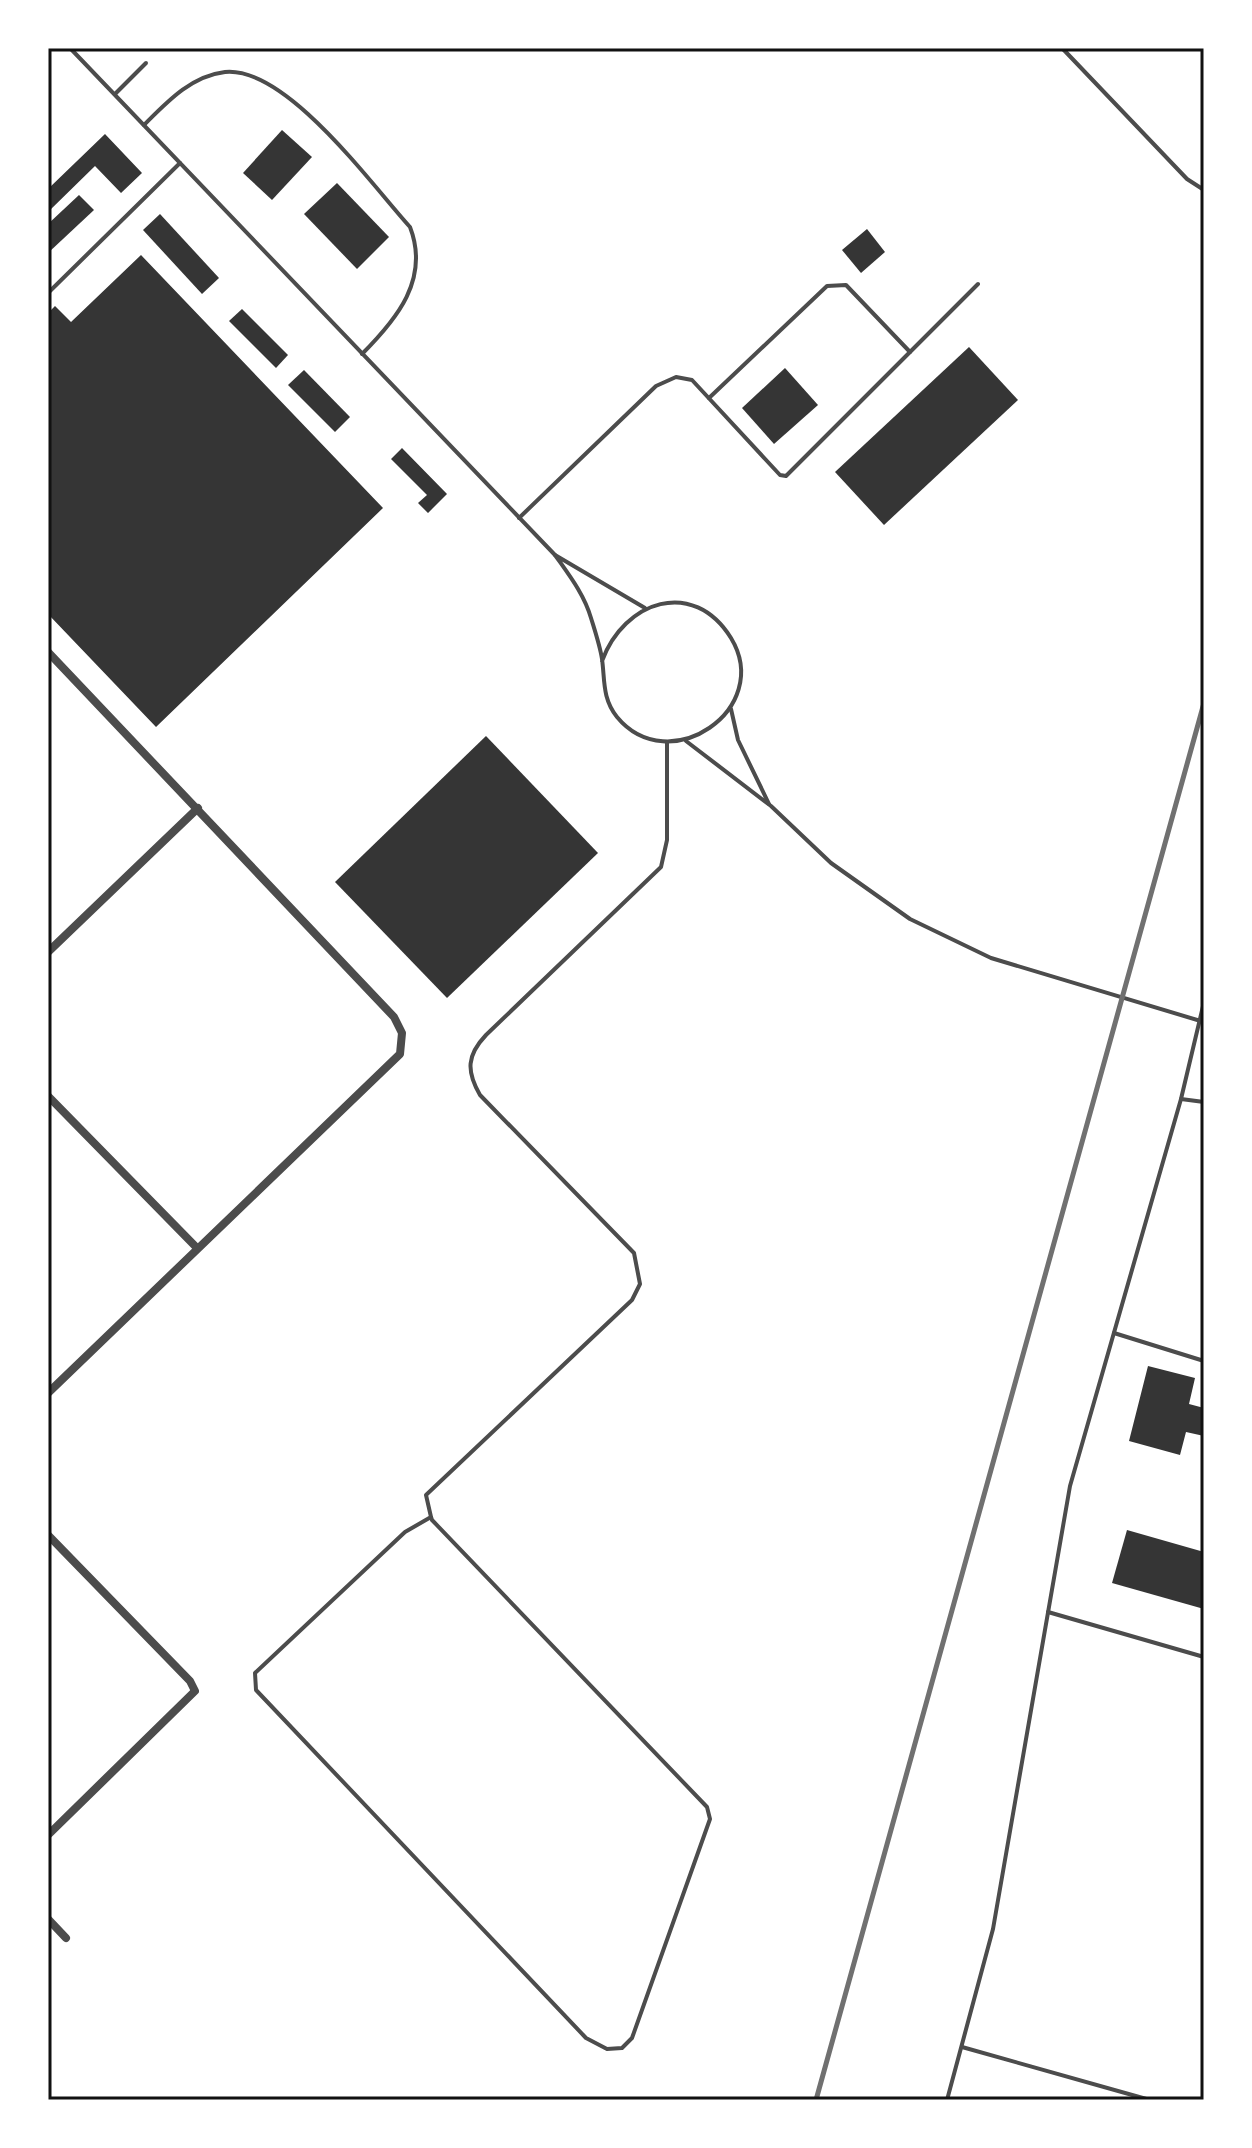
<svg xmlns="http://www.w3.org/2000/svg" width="1252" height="2148" viewBox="0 0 1252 2148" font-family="'Space Grotesk',sans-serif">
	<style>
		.building { fill: #353535 }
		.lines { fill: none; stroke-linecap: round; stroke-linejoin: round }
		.service { stroke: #4c4c4c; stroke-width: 4 }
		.minor { stroke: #4c4c4c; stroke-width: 8 }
		.rail { stroke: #707070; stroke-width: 5 }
		.neatline { fill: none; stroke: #111; stroke-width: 3 }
	</style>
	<rect width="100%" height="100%" fill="#fff"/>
	<g class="building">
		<polygon points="282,130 312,157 272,200 243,173"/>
		<polygon points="105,134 142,173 121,193 95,166 48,212 48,189"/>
		<polygon points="337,183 389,237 357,269 304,214"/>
		<polygon points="79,195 94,210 48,253 48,224"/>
		<polygon points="160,214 219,278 202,294 143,230"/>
		<polygon points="867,229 885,252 861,273 842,250"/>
		<polygon points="141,255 383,508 156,727 48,614 48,313 55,306 71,322"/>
		<polygon points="242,309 288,355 276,368 229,321"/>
		<polygon points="969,347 1018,400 884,525 835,472"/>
		<polygon points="785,368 818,405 774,444 742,408"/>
		<polygon points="304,370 350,417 335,432 288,385"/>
		<polygon points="402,448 447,494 428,513 418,503 427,495 391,459"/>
		<polygon points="486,736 598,853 447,998 335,882"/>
		<polygon points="1148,1366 1195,1378 1189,1404 1204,1408 1204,1436 1186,1432 1180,1455 1129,1441"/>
		<polygon points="1127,1530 1204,1552 1204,1609 1112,1583"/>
	</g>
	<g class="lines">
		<g class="service">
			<polyline points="70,48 555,555"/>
			<polyline points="1062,48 1187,179 1204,190"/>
			<polyline points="115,94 146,63"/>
			<path d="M144,125C167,102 191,76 225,72C286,66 371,184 410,227C430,279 397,319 362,354"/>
			<polyline points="48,293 180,163"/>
			<polyline points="709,398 827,286 846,285 910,352"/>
			<polyline points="519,518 656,386 676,377 692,380 780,475 786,476 978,284"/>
			<path d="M602,661C624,601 693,577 731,638C774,709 669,780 617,717C602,698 605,680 602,659C600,646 595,631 591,618C584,594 569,575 555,555L645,608"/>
			<polyline points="731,709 738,740 769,804"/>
			<polyline points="686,741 771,806 831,863 910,919 991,958 1204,1022"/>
			<polyline points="1181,1099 1204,1102"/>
			<polyline points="1114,1333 1204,1361"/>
			<path d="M431,1517L405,1532L255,1673L256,1690L586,2038L607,2049L622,2048L632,2038L710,1819L707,1807L432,1520L431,1517L426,1495L632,1300L640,1284L634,1253L480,1095C466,1071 467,1055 486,1035L661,867L667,840V742"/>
			<polyline points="1048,1612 1204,1657"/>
			<polyline points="962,2047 1150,2100"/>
			<polyline points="947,2100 993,1929 1070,1486 1181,1099 1204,1002"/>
		</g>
		<g class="minor">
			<polyline points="48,652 394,1017 402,1033 400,1054 48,1393"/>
			<polyline points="48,952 198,808"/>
			<polyline points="48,1096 197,1248"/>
			<polyline points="48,1535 190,1681 195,1691 48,1835"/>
			<polyline points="48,1919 66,1938"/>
		</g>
		<polyline class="rail" points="816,2100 1204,703"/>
	</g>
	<rect width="1252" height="2148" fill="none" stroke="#ffffff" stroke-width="100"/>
	<rect x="50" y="50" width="1152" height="2048" class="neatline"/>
</svg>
